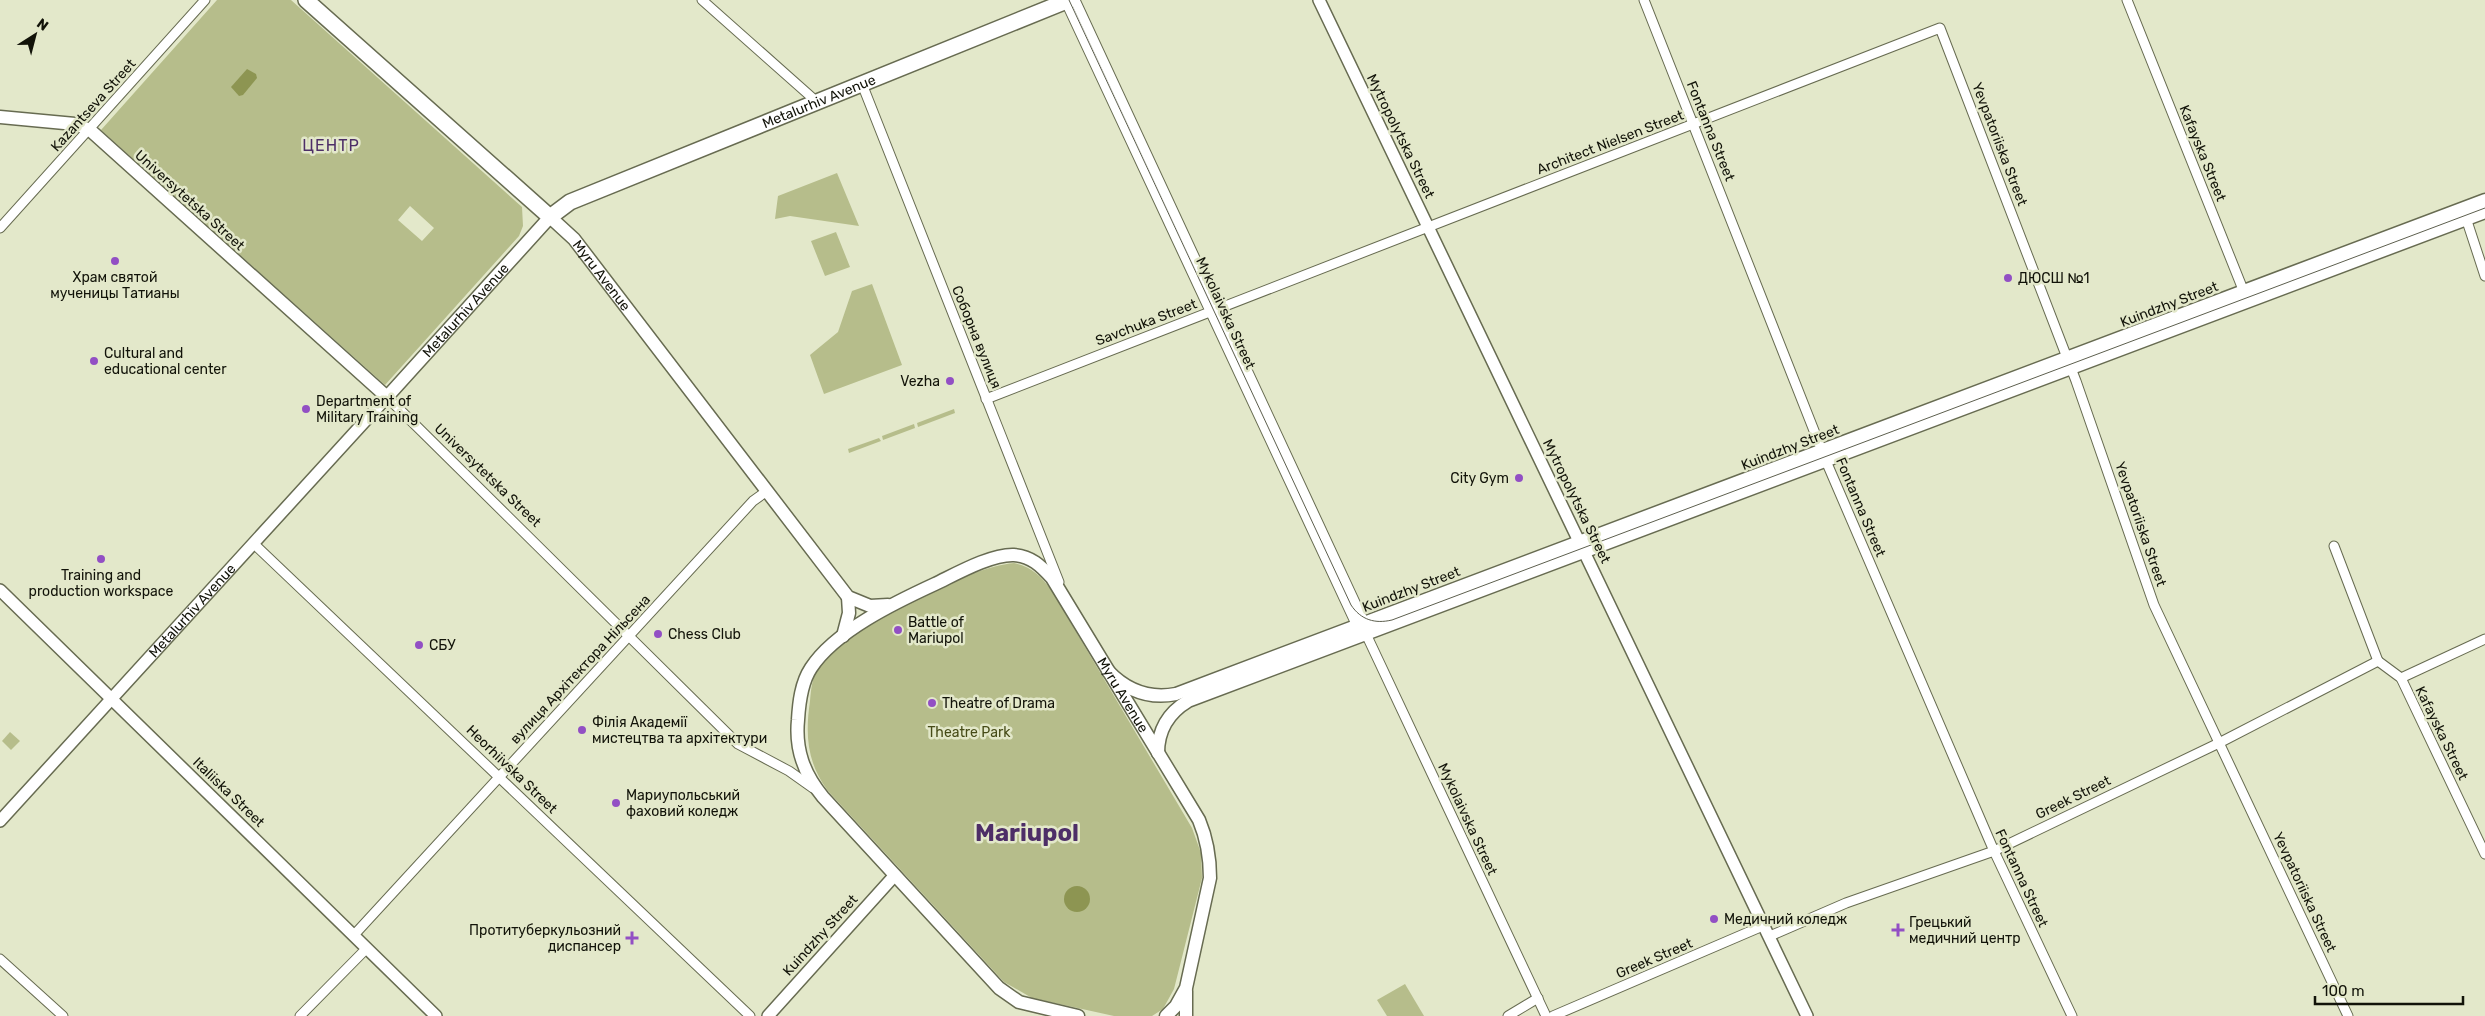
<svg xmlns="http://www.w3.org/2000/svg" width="2485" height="1016" viewBox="0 0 2485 1016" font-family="Rubik,sans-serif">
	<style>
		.green { fill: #b6bd8b; fill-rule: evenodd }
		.water { fill: #8d9552 }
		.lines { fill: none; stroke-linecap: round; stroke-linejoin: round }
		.minor-casing { stroke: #676b51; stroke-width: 11 }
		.tertiary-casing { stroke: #676b51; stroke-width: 14 }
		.secondary-casing { stroke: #676b51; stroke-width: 15 }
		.trunk-casing { stroke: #676b51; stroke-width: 18 }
		.minor { stroke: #fff; stroke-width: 9 }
		.tertiary { stroke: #fff; stroke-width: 11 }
		.secondary { stroke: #fff; stroke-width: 12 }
		.trunk { stroke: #fff; stroke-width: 15 }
		.tram { stroke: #5d5f4e; stroke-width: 1 }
		.poi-dot { fill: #924fc4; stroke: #e3e8ca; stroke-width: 2 }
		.labels { text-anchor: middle; stroke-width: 5; stroke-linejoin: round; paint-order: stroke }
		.street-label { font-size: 14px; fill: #121309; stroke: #e3e8ca }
		.poi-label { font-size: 14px; fill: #121309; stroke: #e3e8ca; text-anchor: start }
		.park-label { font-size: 14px; fill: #464b17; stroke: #e3e8ca }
		.quarter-label { font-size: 16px; letter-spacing: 1px; fill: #4d2e67; stroke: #e3e8ca }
		.town-label { font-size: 24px; font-weight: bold; fill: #4d2e67; stroke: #e3e8ca }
	</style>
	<rect width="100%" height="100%" fill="#e3e8ca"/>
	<g class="green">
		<path d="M217,0H291L522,207L523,226L519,236L385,385L101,130ZM410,206L434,228L422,241L398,220Z"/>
		<polygon points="837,173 859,226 790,216 775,219 778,196"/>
		<polygon points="836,232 850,267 825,276 811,241"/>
		<polygon points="872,284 902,365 824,394 810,355 838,332 852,291"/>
		<polygon points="954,409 955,413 918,427 917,423"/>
		<polygon points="914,424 915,428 883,440 882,436"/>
		<polygon points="879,438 881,441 849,453 848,449"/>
		<path d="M1014,563C1032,567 1041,576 1052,591L1192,828L1201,853L1202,878L1174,989L1163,1009L1152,1016H1114L1032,998L1004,982L828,791C807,763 805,735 810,701C811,690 812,678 818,668C845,629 967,567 1014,563Z"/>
		<polygon points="10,732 20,741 11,750 2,741"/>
		<polygon points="1405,984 1424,1016 1387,1016 1377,1000"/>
	</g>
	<g class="water">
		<polygon points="247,69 256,74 257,78 243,95 239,96 231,87"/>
		<circle cx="1077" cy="899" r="13"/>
	</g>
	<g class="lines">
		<g class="minor-casing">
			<g id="minor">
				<polyline points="702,0 817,102"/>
				<polyline points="1065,0 1357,626 1366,634 1546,1016"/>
				<polyline points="1075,0 1366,626"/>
				<polyline points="1644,0 1826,461 1994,851 2072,1016"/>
				<polyline points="2127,0 2246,297"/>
				<polyline points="862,84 1059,582"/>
				<polyline points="2465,215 2485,276"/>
				<polyline points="0,228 205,0"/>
				<polyline points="387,397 738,744 789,771 813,788"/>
				<polyline points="986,399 1940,28 2076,381 2154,605 2348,1016"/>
				<polyline points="253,543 750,1016"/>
				<polyline points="2334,546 2378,661"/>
				<polyline points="2378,661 2401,678 2485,854"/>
				<polyline points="2401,678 2485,639"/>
				<polyline points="354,935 753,501 767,491"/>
				<polyline points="1770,936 1846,903 1994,851 2219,743 2378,661"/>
				<polyline points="0,959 63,1016"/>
				<polyline points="300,1016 367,948"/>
				<polyline points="1508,1016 1538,998"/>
				<polyline points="1553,1016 1765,925"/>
			</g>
		</g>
		<g class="tertiary-casing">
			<g id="tertiary">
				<polyline points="1319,0 1807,1016"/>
				<polyline points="0,590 436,1016"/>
				<path id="s1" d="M0,821L387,397"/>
				<polyline points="768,1016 895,875"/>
			</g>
		</g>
		<g class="secondary-casing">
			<g id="secondary">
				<path id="s2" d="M0,117L75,124L90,130L387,397L550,217L574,239L848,597L870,606L888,605"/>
				<polyline points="843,636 849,613 848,597"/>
				<path d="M1108,671C1127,691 1150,699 1176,694L2485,200"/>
				<path d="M1158,753C1158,730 1168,713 1188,701L2485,212"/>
				<polyline points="1186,991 1186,1016"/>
				<path id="s3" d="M1078,1016L1019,1002L999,988L823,797C804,774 795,750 798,720C799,703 801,683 811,668C835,631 896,602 935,584C956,574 991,554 1014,555C1031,556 1041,566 1052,578L1199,820C1207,839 1210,857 1210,878L1186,988L1176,1006L1166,1016"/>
			</g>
		</g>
		<g class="trunk-casing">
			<g id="trunk">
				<path id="s4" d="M306,0L550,217L570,202L1069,0"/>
			</g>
		</g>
		<use href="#minor" class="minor"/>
		<use href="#tertiary" class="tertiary"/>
		<use href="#secondary" class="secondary"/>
		<use href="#trunk" class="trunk"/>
		<path class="tram" d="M1069,0L1351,605C1361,620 1375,624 1392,620L2485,208"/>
	</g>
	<g class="poi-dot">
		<circle cx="115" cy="261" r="5"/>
		<circle cx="2008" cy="278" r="5"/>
		<circle cx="94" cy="361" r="5"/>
		<circle cx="950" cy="381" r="5"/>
		<circle cx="306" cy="409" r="5"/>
		<circle cx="1519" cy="478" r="5"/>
		<circle cx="101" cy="559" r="5"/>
		<circle cx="898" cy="630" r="5"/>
		<circle cx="658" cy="634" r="5"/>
		<circle cx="419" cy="645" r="5"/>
		<circle cx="932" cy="703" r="5"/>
		<circle cx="582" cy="730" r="5"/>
		<circle cx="616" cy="803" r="5"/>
		<circle cx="1714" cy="919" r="5"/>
		<path d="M1895.5 922.5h5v5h5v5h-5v5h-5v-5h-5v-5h5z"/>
		<path d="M629.5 930.5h5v5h5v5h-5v5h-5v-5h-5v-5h5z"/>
	</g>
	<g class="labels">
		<g class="street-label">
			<text dy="5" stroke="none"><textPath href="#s4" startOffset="620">Metalurhiv Avenue</textPath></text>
			<text transform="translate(93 105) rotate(-48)" y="5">Kazantseva Street</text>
			<text transform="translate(1711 131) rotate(68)" y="5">Fontanna Street</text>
			<text transform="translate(1401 136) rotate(64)" y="5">Mytropolytska Street</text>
			<text transform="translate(1610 142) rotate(-21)" y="5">Architect Nielsen Street</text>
			<text transform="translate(2000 144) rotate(69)" y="5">Yevpatoriiska Street</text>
			<text transform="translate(2203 153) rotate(68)" y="5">Kafayska Street</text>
			<text transform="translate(190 200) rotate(42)" y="5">Universytetska Street</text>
			<text dy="5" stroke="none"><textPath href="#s2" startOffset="812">Myru Avenue</textPath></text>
			<text transform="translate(2169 304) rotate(-21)" y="5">Kuindzhy Street</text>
			<text dy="5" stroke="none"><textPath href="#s2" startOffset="608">Metalurhiv Avenue</textPath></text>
			<text transform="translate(1226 313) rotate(65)" y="5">Mykolaivska Street</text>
			<text transform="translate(1146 322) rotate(-21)" y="5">Savchuka Street</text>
			<text transform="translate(977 337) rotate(68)" y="5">Соборна вулиця</text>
			<text transform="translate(1790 447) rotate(-21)" y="5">Kuindzhy Street</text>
			<text transform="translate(488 475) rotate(44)" y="5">Universytetska Street</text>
			<text transform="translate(1577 501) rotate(64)" y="5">Mytropolytska Street</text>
			<text transform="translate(1861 507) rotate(67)" y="5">Fontanna Street</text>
			<text transform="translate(2141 524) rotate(71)" y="5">Yevpatoriiska Street</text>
			<text transform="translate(1411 589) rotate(-21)" y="5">Kuindzhy Street</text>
			<text dy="5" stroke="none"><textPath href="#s1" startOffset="285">Metalurhiv Avenue</textPath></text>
			<text transform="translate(580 669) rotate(-47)" y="5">вулиця Архітектора Нільсена</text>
			<text dy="5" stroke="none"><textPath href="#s3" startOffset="901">Myru Avenue</textPath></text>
			<text transform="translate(2442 733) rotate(64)" y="5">Kafayska Street</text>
			<text transform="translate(512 769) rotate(44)" y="5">Heorhiivska Street</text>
			<text transform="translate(229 792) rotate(44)" y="5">Italiiska Street</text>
			<text transform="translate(2073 797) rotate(-26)" y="5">Greek Street</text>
			<text transform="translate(1468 819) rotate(65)" y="5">Mykolaivska Street</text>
			<text transform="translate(2022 878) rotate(65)" y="5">Fontanna Street</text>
			<text transform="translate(2305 892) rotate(65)" y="5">Yevpatoriiska Street</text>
			<text transform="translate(820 935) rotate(-48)" y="5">Kuindzhy Street</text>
			<text transform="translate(1654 958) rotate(-23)" y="5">Greek Street</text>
		</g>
		<g class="poi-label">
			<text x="115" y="282" text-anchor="middle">Храм святой<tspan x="115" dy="16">мученицы Татианы</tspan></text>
			<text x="2018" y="283">ДЮСШ №1</text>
			<text x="104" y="358">Cultural and<tspan x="104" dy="16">educational center</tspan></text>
			<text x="940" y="386" text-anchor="end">Vezha</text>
			<text x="316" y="406">Department of<tspan x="316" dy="16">Military Training</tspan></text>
			<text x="1509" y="483" text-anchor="end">City Gym</text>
			<text x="101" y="580" text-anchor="middle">Training and<tspan x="101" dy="16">production workspace</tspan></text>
			<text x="908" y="627">Battle of<tspan x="908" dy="16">Mariupol</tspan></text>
			<text x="668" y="639">Chess Club</text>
			<text x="429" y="650">СБУ</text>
			<text x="942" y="708">Theatre of Drama</text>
			<text x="592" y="727">Філія Академії<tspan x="592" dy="16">мистецтва та архітектури</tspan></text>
			<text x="626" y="800">Мариупольський<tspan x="626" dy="16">фаховий коледж</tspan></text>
			<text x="1724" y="924">Медичний коледж</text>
			<text x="1909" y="927">Грецький<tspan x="1909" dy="16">медичний центр</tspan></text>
			<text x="621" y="935" text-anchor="end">Протитуберкульозний<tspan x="621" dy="16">диспансер</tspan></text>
		</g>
		<g class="park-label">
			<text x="969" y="737">Theatre Park</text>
		</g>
		<g class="quarter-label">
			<text x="331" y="151">ЦЕНТР</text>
		</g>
		<g class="town-label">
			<text x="1027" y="841">Mariupol</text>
		</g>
	</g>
	<g transform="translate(35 35) rotate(36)" stroke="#e3e8ca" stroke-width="4" paint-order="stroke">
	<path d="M0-4L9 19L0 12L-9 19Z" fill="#121309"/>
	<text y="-8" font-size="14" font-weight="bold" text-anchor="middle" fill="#121309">N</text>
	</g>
	<path d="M2315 996v8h148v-8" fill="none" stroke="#121309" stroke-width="2.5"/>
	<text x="2322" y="996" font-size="15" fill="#121309" stroke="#e3e8ca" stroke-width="4" paint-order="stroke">100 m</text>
</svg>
